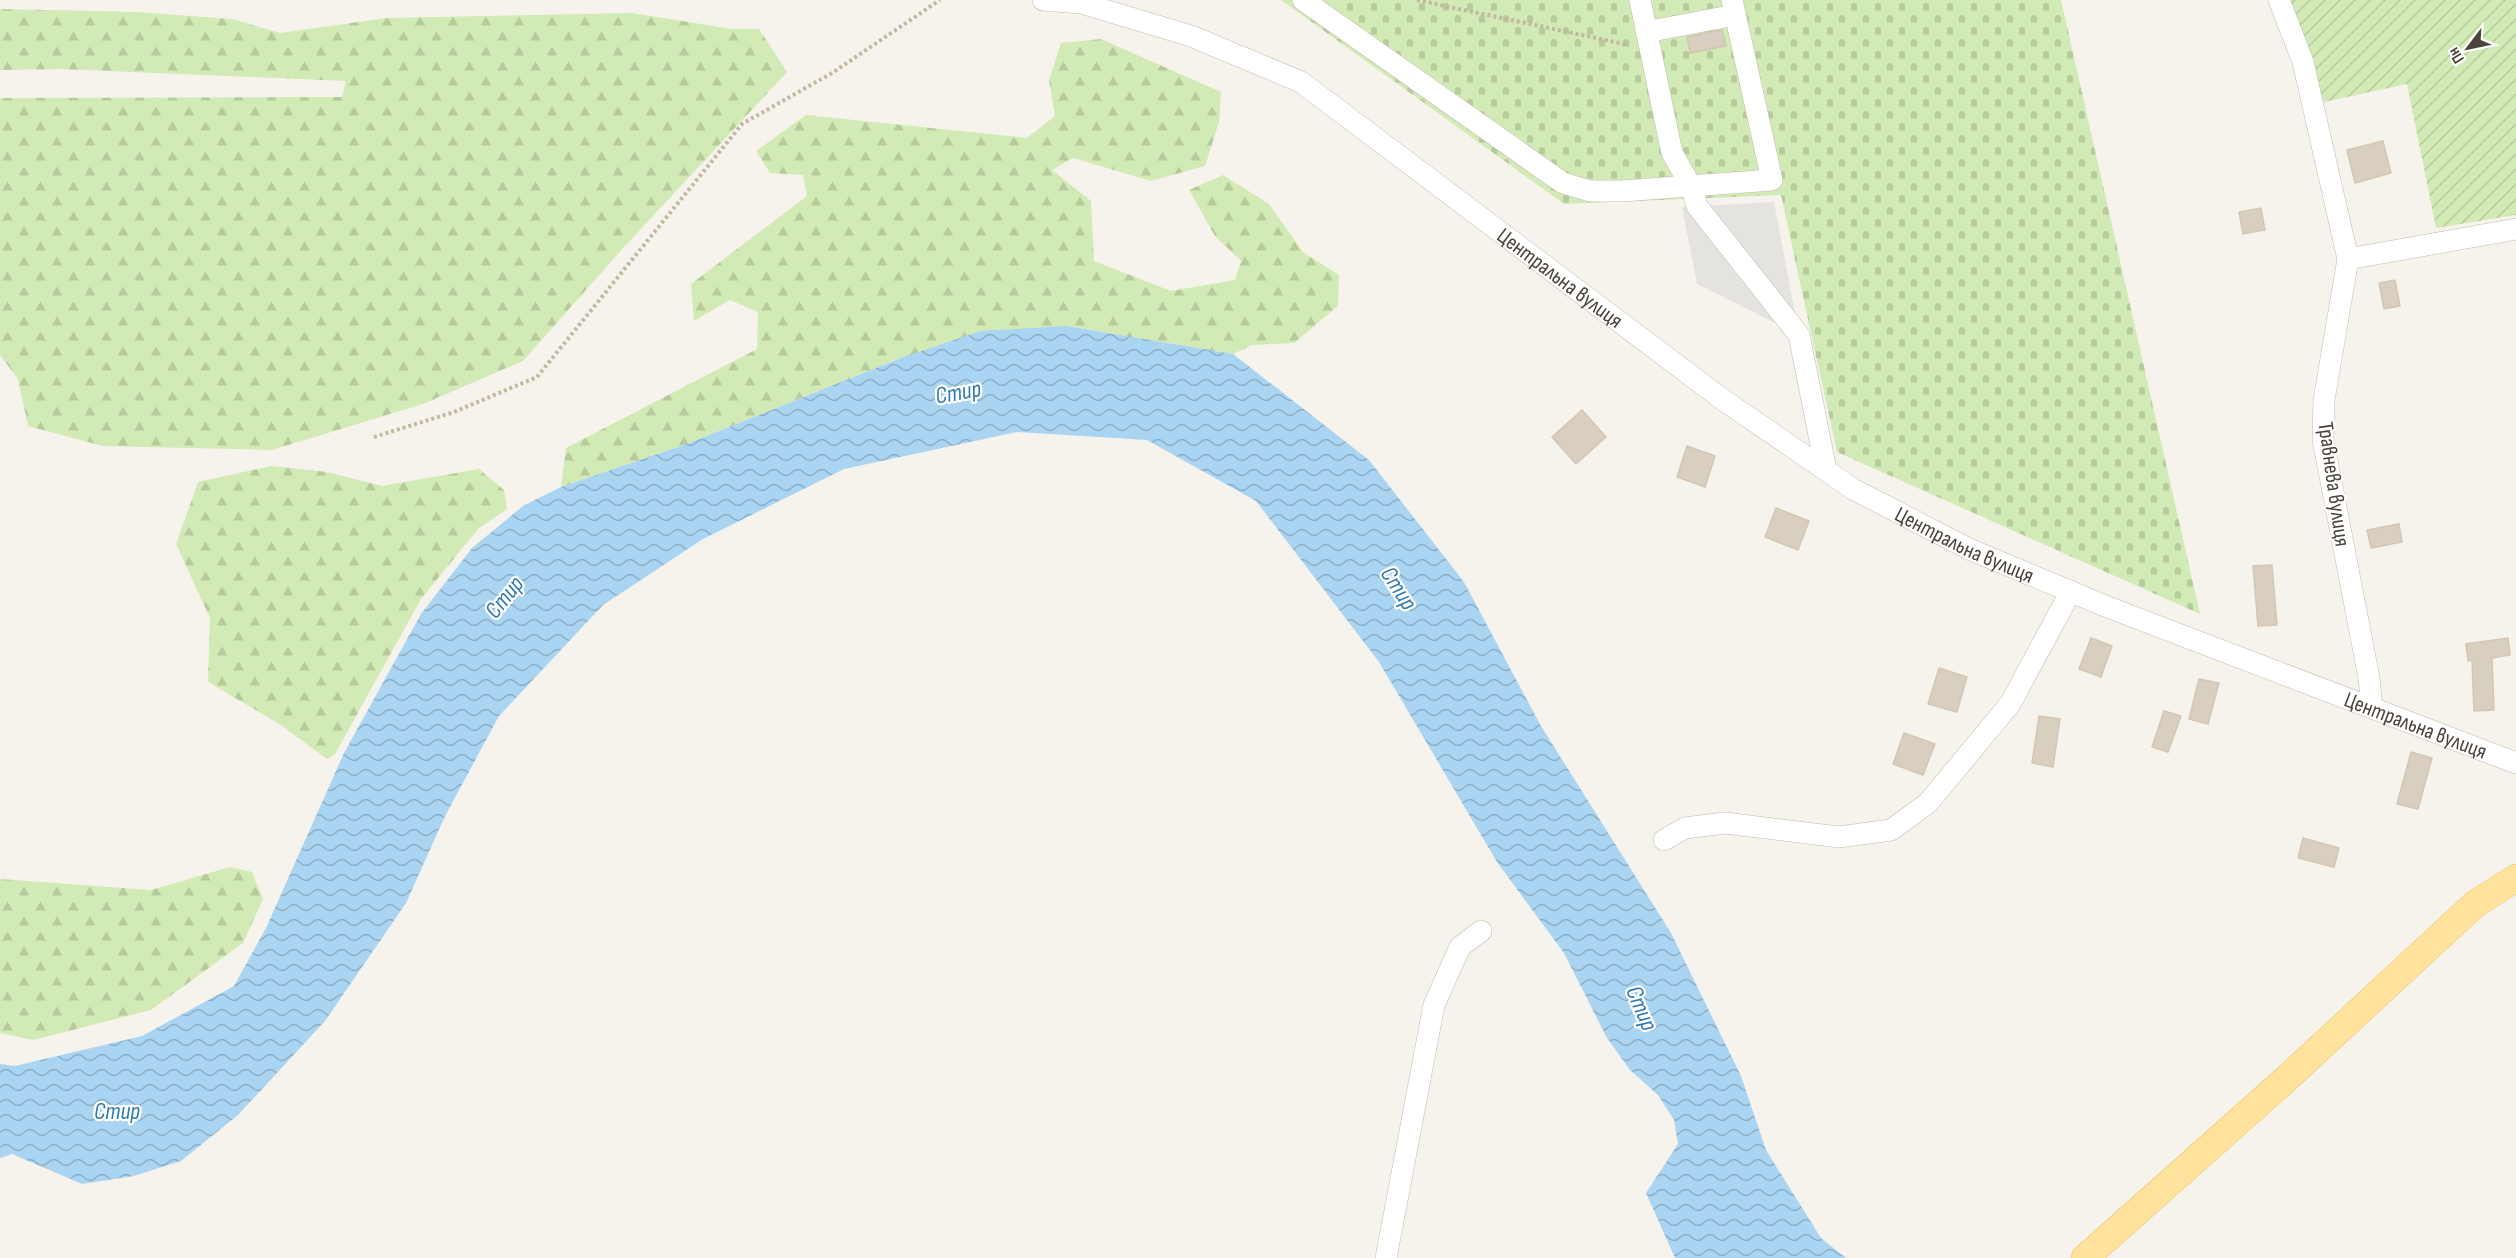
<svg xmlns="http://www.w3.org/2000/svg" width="2516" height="1258" viewBox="0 0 2516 1258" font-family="'Sofia Sans Condensed',sans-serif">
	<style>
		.forest { fill: url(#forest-firs) }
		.cemetery { fill: url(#cemetery-stones) }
		.garden { fill: url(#garden-furrows) }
		.parking { fill: #e5e3e0 }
		.water { fill: url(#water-waves) }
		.building { fill: #d8cfc1; stroke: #d3c7b4; stroke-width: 1.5 }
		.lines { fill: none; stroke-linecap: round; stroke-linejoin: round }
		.minor-casing { stroke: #c2bbae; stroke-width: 22 }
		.major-casing { stroke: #e6c16a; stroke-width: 28 }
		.path { stroke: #c4b79f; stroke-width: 4; stroke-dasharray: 3 3; stroke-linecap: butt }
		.minor { stroke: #fff; stroke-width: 21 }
		.major { stroke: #ffe39c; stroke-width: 27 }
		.labels { text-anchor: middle; stroke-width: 4.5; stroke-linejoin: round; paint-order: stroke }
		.street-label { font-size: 22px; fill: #4b4439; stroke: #fff }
		.water-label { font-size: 24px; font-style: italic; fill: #2e7ab2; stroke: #fff }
	</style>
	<defs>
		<pattern id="forest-firs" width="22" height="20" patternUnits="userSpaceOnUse" patternTransform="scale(1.5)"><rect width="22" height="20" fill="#d2eab5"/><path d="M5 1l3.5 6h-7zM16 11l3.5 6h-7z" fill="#b6ca9c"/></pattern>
		<pattern id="cemetery-stones" width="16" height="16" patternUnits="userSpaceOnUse" patternTransform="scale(1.5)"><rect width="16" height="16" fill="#d2eab5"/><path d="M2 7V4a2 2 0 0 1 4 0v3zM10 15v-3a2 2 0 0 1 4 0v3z" fill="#b6ca9c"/></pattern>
		<pattern id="garden-furrows" width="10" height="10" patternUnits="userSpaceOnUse" patternTransform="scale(1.5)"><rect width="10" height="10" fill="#d2eab5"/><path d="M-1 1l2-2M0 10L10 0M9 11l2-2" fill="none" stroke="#b6ca9c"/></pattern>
		<pattern id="water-waves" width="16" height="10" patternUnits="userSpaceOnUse" patternTransform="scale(1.5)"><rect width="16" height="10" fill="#a9d4f2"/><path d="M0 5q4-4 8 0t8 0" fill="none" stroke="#8caec5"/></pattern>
	</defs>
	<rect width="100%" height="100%" fill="#f6f3ec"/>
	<g class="forest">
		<polygon points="0,9 136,12 232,19 280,33 387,18 632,13 732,29 759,29 787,72 624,247 523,361 423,404 272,450 103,446 28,426 18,379 0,355 0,98 342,97 346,81 62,69 0,70"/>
		<polygon points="1101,39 1221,92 1219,122 1205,166 1151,181 1073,158 1052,170 1091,201 1094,261 1171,291 1235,280 1241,261 1215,236 1189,190 1223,175 1269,204 1303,252 1339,275 1338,306 1294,343 1252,345 1233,354 1067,326 901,358 684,445 561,487 566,448 757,349 758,312 730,300 694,321 691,284 807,196 803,175 770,173 756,151 806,115 1027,138 1055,116 1049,80 1061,43"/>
		<polygon points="271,466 327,472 382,486 479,469 504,490 507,509 478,529 421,599 335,754 327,759 281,725 208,682 210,618 176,544 198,482"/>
		<polygon points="230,867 252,872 263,899 243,943 151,1010 33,1040 0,1033 0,879 151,890"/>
	</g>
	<polygon class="cemetery" points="1281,0 2061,0 2200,614 1837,452 1781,195 1564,204"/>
	<polygon class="garden" points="2289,0 2516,0 2516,215 2436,228 2407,84 2324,102"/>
	<polygon class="parking" points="1774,202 1799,335 1697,284 1682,207"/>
	<polygon class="water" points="1067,326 1233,354 1369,460 1464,582 1541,726 1671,933 1741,1076 1766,1150 1821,1238 1846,1258 1675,1258 1646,1193 1678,1144 1674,1120 1658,1095 1630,1070 1607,1038 1564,953 1497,862 1379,662 1256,501 1147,440 1017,432 844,469 703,539 603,605 499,716 445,816 406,903 325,1021 238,1115 181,1161 134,1176 82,1184 12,1154 0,1158 0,1064 15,1066 142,1036 234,986 266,928 344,753 421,614 472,548 523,506 561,487 684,445 901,358 981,331"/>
	<g class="building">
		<polygon points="1722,30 1726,46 1690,53 1687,37"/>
		<polygon points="2383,141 2391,173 2355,183 2347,150"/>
		<polygon points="2261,208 2265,230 2243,234 2239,212"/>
		<polygon points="2395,280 2400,306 2384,309 2379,283"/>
		<polygon points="1582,410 1606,437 1576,464 1552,437"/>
		<polygon points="1687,446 1715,456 1705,487 1677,477"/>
		<polygon points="1776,508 1809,521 1798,550 1765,537"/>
		<polygon points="2399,524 2402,542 2371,548 2367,530"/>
		<polygon points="2272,565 2277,625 2258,626 2253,566"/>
		<polygon points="2091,638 2112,646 2101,677 2079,669"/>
		<polygon points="2508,638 2510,655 2492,658 2494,710 2474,711 2472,660 2468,661 2466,644"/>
		<polygon points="1939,668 1967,677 1957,712 1928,704"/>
		<polygon points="2199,679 2219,683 2208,724 2189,719"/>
		<polygon points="2164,711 2181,716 2168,752 2152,747"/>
		<polygon points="2039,716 2060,719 2053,767 2032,763"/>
		<polygon points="1904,733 1935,744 1923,775 1893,764"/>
		<polygon points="2411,752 2432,758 2418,809 2397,804"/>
		<polygon points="2303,838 2339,848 2334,867 2298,858"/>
	</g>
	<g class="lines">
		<g class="minor-casing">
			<g id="minor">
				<path id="s1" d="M1043,0L1081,3L1191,36L1301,82L1722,399L1853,489L1969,549L2105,606L2516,763"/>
				<polyline points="1303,0 1563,183 1590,191 1622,191 1772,180 1732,0"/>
				<polyline points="1640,0 1672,153 1691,186 1697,206 1799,335 1826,470"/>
				<polyline points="2279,0 2303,62 2348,259 2324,400 2323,440 2369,678 2372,708"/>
				<polyline points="1646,32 1735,15"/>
				<polyline points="2348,259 2516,229"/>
				<polyline points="1664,840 1685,828 1725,823 1839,837 1891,830 1928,803 2010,704 2071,591"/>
				<polyline points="1386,1258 1434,1005 1460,947 1481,931"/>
			</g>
		</g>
		<g class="major-casing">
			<polyline id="major" points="2085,1258 2285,1080 2475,904 2516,878"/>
		</g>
		<g class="path">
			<polyline points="1417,0 1629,45"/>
			<polyline points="374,437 454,412 537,377 742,124 832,73 940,0"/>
		</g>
		<use href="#minor" class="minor"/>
		<use href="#major" class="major"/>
	</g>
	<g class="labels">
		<g class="street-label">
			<text dy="8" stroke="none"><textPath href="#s1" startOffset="597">Центральна вулиця</textPath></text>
			<text transform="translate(2335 484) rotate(82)" y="8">Травнева вулиця</text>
			<text dy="8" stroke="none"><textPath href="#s1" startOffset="1083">Центральна вулиця</textPath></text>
			<text dy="8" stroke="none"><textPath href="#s1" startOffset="1569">Центральна вулиця</textPath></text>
		</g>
		<g class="water-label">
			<text transform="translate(958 392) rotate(-10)" y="8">Стир</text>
			<text transform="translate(1399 588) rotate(57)" y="8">Стир</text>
			<text transform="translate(504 597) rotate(-51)" y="8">Стир</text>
			<text transform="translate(1642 1008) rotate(67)" y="8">Стир</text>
			<text x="117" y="1119">Стир</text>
		</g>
	</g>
	<g transform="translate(2468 48) rotate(238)" stroke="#ffffff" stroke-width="4.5" paint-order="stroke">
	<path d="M0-4.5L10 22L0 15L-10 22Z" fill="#4b4439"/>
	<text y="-9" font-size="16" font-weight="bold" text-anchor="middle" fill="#4b4439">Пн</text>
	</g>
</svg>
